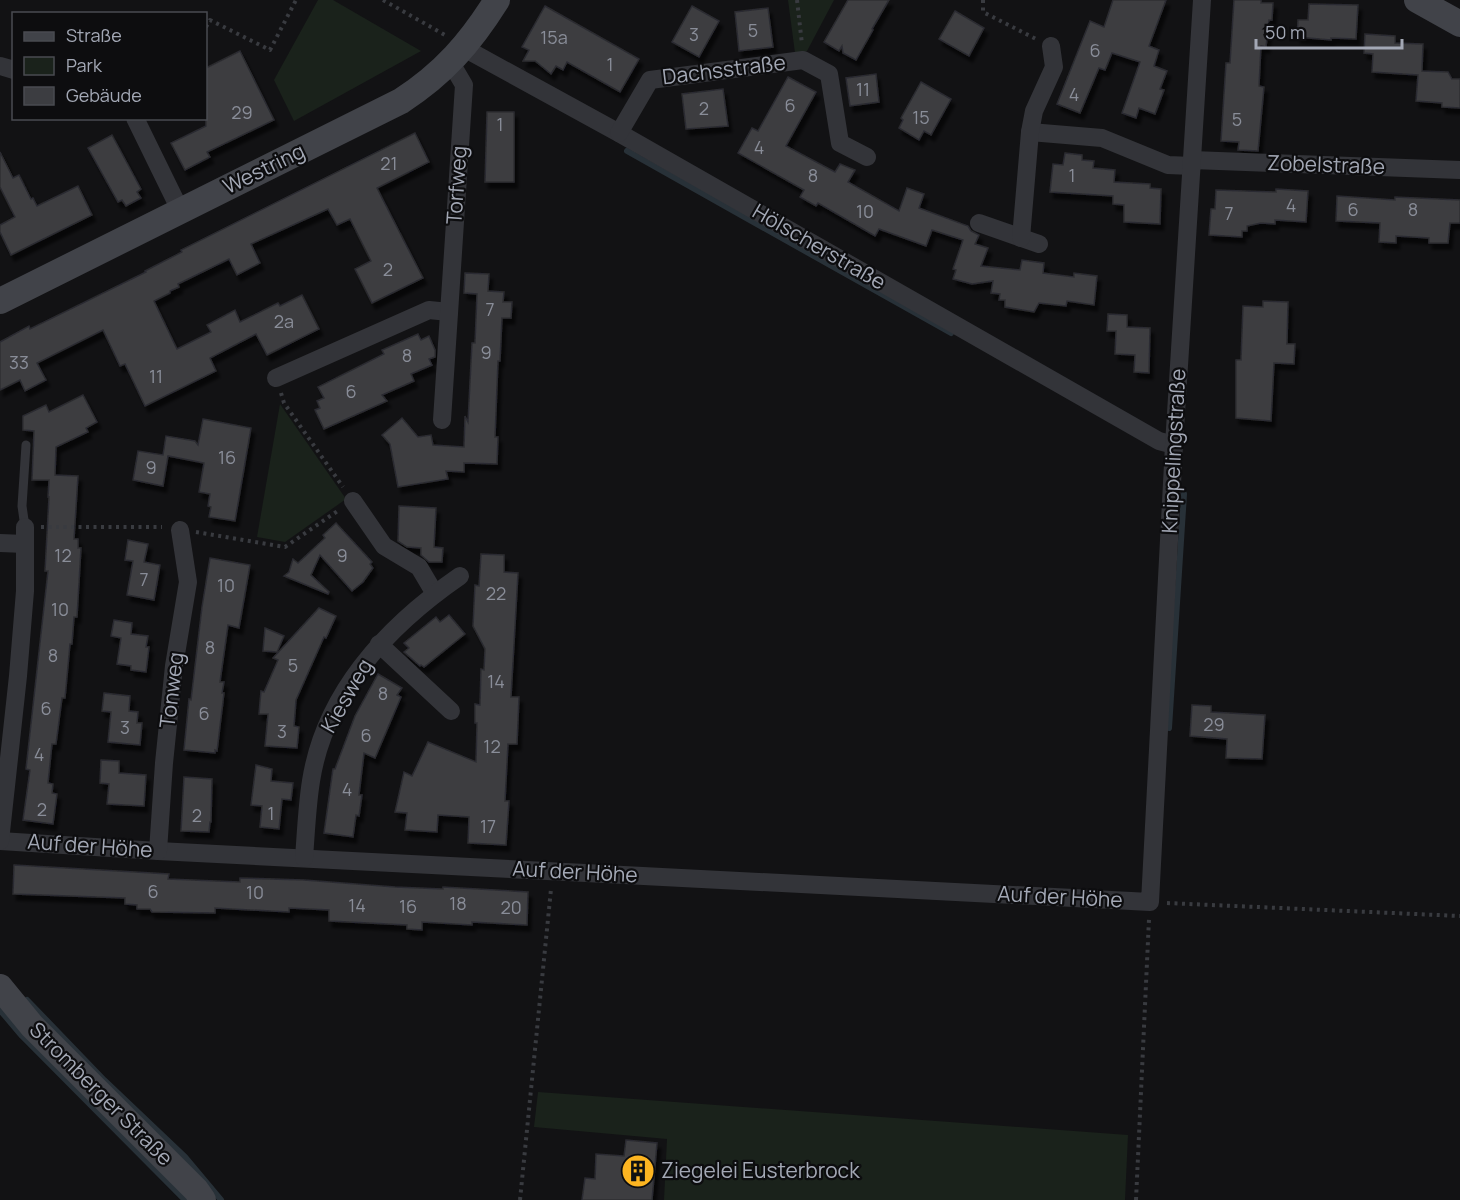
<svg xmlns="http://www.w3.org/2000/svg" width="1460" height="1200" viewBox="0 0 1460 1200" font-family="Manrope,sans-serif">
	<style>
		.green { fill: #1a221b }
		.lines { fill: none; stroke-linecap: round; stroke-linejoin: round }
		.stream { stroke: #283138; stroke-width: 6 }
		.building { fill: #3c3d41; stroke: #2c2c30; stroke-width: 1.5; filter: url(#shadow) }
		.path { stroke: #393b40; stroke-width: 4; stroke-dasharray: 3 4.5; stroke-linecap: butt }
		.lane { stroke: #333439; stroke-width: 9 }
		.street { stroke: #333439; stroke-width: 18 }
		.secondary { stroke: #414349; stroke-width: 26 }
		.labels { text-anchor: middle; stroke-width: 4.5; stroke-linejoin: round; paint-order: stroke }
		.number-label { font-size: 18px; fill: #898d98 }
		.street-label { font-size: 21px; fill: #a3a8b5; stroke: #0d0d0f }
		.poi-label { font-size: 21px; fill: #a3a8b5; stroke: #0d0d0f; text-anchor: start }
	</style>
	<defs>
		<filter id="shadow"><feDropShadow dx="3.5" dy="6" stdDeviation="1.5" flood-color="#0009"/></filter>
	</defs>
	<rect width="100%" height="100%" fill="#121214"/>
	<g class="green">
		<polygon points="318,0 333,0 421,51 294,121 274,80"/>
		<polygon points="788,0 834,0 807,51 795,53"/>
		<polygon points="280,404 346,499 285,542 257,537"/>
		<polygon points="538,1092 1128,1135 1125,1200 664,1200 667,1139 534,1127"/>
	</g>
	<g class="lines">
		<g class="stream">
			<polyline points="627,151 951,333"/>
			<polyline points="1169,728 1184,494"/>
			<polyline points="27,1000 104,1080 185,1157 221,1200"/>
			<polyline points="0,1010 22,1036 185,1200"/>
		</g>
	</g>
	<g class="building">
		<polygon points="848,0 889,0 872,29 873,30 856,60 843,53 842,46 839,51 824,42"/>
		<polygon points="1113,0 1166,0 1149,46 1159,50 1154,66 1167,71 1160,89 1164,90 1155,114 1139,108 1136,118 1122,113 1140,62 1112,53 1105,70 1099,68 1080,113 1057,104 1090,21 1104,27"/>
		<polygon points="1234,0 1261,0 1261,3 1273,3 1272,20 1269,20 1266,47 1261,46 1259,86 1264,87 1258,151 1238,150 1239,142 1221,141 1226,63 1230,63"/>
		<polygon points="1309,4 1358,5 1356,39 1331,38 1331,40 1297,37 1298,20 1308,20"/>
		<polygon points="545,6 639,59 620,92 567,62 563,70 556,66 551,74 535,61 523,61 529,50 522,47"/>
		<polygon points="692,6 719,21 699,57 672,42"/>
		<polygon points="768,8 773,47 739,51 735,12"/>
		<polygon points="955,11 984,28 969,56 939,39"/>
		<polygon points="1365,34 1395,36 1395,43 1423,44 1422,71 1448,72 1452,79 1460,79 1460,108 1442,107 1442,103 1416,101 1418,75 1372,72 1373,54 1364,53"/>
		<polygon points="240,51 274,120 207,152 210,157 185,170 171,143 206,126 206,68"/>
		<polygon points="876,74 879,102 850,106 846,78"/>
		<polygon points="788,77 816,92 786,146 835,172 840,164 855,170 848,182 899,211 907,188 924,194 919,208 968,226 971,231 979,235 975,244 988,248 981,266 1020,270 1022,260 1044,263 1043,273 1074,277 1074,273 1097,276 1094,305 1067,301 1066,306 1039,303 1034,312 1005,307 1005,300 999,300 1000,294 991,293 993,281 972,284 953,279 956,270 953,269 963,240 932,230 926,246 879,229 875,236 818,203 816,206 800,197 804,190 738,153 752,128 758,131"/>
		<polygon points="921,82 951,99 931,135 924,131 919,140 899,128 903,120 901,118"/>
		<polygon points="723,89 728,126 686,129 682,94"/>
		<polygon points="487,112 514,112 514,182 485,182"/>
		<polygon points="415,133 429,162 377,188 423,278 372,303 355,269 371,261 350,219 337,225 328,209 251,244 260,263 237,275 229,259 178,284 179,287 170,291 170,293 154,301 177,349 211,332 207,325 235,310 240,322 278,303 280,306 302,295 319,329 267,355 256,334 210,358 216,371 145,406 125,364 120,366 103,330 37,363 46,380 25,391 20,380 0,390 0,342 29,326 30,329 146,272 145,271 182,252 181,250"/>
		<polygon points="112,135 141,189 137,192 141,198 126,206 122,200 118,202 88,148"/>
		<polygon points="0,152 13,178 19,175 31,199 33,198 37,206 78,186 92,215 11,255 0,232 0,225 15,217 0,187"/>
		<polygon points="1065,153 1082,155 1082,160 1094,161 1093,168 1115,170 1114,182 1150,184 1150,188 1161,189 1160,224 1124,222 1124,205 1113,204 1113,196 1050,192 1053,164 1063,165"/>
		<polygon points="1276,189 1308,191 1306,222 1275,220 1275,224 1261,223 1247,226 1247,231 1242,231 1242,237 1209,235 1211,209 1215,209 1216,190 1276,192"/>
		<polygon points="1337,196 1395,200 1395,197 1460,200 1460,223 1450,223 1448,243 1429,243 1429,238 1396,236 1396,243 1379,242 1380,223 1336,221"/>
		<polygon points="465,273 489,274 488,291 504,292 503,302 512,302 511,318 502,318 500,361 498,361 495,437 498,437 497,464 464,463 464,472 446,471 448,479 398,487 390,444 382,435 402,418 418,437 431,435 433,445 464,447 465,416 468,422 472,343 475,343 477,294 464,293"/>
		<polygon points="1263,301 1288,302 1287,344 1295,344 1294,364 1274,363 1271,421 1236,418 1236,360 1241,360 1243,306 1263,307"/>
		<polygon points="1108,314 1127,315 1127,327 1150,328 1149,373 1134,372 1135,355 1115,354 1116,331 1107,331"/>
		<polygon points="418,334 421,340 429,336 435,350 435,357 429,359 432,365 411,374 414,381 382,395 387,401 324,429 315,410 320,408 317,401 324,398 318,387 384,354 382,350"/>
		<polygon points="83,395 97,422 86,428 88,432 56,447 55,475 78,476 74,539 78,539 78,548 81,548 77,617 74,617 72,644 70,644 65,698 62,698 56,744 52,744 48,783 53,784 52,793 57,794 53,824 23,820 30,770 26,769 48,571 45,571 49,497 48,497 49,480 32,480 34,431 23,430 23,416 46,405 49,412"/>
		<polygon points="203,419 251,428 235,521 209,517 211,507 208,506 210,494 199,492 204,463 168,456 163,486 133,480 138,451 163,455 166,436 195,441 198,445"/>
		<polygon points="399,506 436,508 434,547 443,548 442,562 429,562 421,555 421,548 407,547 398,541"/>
		<polygon points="336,523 372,562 370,564 373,568 363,582 352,591 320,555 311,575 329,592 328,594 284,576 289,572 293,559 298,563 325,538 323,535"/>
		<polygon points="128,540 148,544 144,562 160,565 154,600 127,595 133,561 125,560"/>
		<polygon points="481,554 504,555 504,572 518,573 511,697 519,697 517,744 508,744 505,801 509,801 506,845 468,843 469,817 438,815 437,832 405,830 407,813 395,812 404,772 412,776 428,742 476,762 477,723 475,723 475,704 480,705 481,669 484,670 485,649 473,626 475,585 479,586"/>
		<polygon points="210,558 250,565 239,628 228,625 220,682 224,682 222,693 224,693 217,751 215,750 215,753 184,750 189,699 191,700 202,607"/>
		<polygon points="319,608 336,616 326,638 324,637 296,700 294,726 299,727 297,748 265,746 268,714 259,714 261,691 264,692 278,660 273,658"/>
		<polygon points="449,615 465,634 424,667 421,665 420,666 404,652 409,648 404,643 436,617 440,622"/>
		<polygon points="114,620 132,623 131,634 148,636 146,647 149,647 146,672 131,670 131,666 117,664 121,638 111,636"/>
		<polygon points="265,628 284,636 277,652 263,651"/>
		<polygon points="378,674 402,688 397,695 401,697 375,758 364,753 359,795 362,795 359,816 356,815 353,837 324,833 333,769 335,769 355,716"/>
		<polygon points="104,693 130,696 129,711 138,712 137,723 142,723 140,745 108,742 111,712 102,711"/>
		<polygon points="1192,705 1211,706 1211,712 1265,715 1262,759 1226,758 1227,739 1190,736"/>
		<polygon points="101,760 119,761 119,773 146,775 144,806 107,804 109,784 100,783"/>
		<polygon points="256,765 272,769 271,781 293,783 291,800 282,799 279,829 260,827 262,806 251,805"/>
		<polygon points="184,777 212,779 211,822 210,822 209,832 181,831"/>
		<polygon points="14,865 169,874 168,879 240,882 240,878 304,880 395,887 443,889 443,887 528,892 527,925 472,922 472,925 422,922 422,930 407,929 407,925 329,921 329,910 289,908 289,912 215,908 215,913 152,912 150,909 137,909 137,905 125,904 125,898 13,894"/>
		<polygon points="626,1140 657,1143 652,1200 582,1200 585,1178 595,1179 596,1154 624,1156"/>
	</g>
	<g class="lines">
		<g class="path">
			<polyline points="383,0 445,35"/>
			<polyline points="797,0 802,44"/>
			<polyline points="983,0 983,12 1036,39"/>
			<polyline points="206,27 210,20 270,50 296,0"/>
			<polyline points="281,393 284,403 343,487"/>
			<polyline points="41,527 162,527"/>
			<polyline points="196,532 285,547 339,510"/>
			<polyline points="1167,903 1460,916"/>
			<polyline points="520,1200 551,889"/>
			<polyline points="1136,1200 1149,919"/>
		</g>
		<polyline class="lane" points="25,527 22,506 26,445"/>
		<g class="street">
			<polyline points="464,48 619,133 1159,441 1174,445"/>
			<polyline points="0,66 14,70"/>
			<polyline points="135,118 180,210"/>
			<polyline points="1030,132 1102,138 1168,165 1192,166"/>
			<polyline points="619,133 650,80 803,60 829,74 840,143 867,157"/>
			<polyline points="1192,160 1460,170"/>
			<polyline points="979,223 1039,244"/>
			<polyline points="1021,238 1030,132 1034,111 1054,67 1051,46"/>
			<polyline points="276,378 429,310 449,312"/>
			<polyline points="442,420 464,85 451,63"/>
			<polyline points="353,501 384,546 419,567 435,594"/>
			<polyline points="0,543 25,544"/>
			<polyline points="379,644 451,711"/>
			<polyline points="0,841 158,851 1150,902 1174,445 1202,0"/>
			<polyline points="0,841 18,676 25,591 25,527"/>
			<polyline points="158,851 164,763 174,666 188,582 180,530"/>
			<path d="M304,858C306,832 307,806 311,781C325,692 389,625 460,576"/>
		</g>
		<g class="secondary">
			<polyline points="1417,0 1460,24"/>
			<path d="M0,301L401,101C444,73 470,43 497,0"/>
			<polyline points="0,987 32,1026 196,1190 203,1200"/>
		</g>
	</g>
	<defs>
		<g id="building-disc" transform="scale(1.725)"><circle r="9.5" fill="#fdb521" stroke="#0d0d0f"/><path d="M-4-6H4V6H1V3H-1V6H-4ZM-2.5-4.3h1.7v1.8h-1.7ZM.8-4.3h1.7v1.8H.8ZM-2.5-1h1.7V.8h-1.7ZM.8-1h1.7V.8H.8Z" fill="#111"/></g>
	</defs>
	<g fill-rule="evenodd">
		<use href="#building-disc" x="638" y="1171"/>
	</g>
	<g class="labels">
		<g class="number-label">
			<text x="753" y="37">5</text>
			<text x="694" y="41">3</text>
			<text x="554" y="44">15a</text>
			<text x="1095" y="57">6</text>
			<text x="610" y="71">1</text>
			<text x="863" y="96">11</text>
			<text x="1074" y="101">4</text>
			<text x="790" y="112">6</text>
			<text x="704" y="115">2</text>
			<text x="242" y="119">29</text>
			<text x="921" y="124">15</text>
			<text x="1237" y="126">5</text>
			<text x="500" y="131">1</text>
			<text x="759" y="154">4</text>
			<text x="389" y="170">21</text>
			<text x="813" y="182">8</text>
			<text x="1072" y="182">1</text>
			<text x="1291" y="212">4</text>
			<text x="1353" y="216">6</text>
			<text x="1413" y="216">8</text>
			<text x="865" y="218">10</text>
			<text x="1229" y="220">7</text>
			<text x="388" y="276">2</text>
			<text x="490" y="316">7</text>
			<text x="284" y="328">2a</text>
			<text x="486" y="359">9</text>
			<text x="407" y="362">8</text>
			<text x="19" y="369">33</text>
			<text x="156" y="383">11</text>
			<text x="351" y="398">6</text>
			<text x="227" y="464">16</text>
			<text x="151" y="474">9</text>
			<text x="63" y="562">12</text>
			<text x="342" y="562">9</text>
			<text x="144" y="586">7</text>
			<text x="226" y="592">10</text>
			<text x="496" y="600">22</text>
			<text x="60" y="616">10</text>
			<text x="210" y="654">8</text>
			<text x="53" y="662">8</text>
			<text x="293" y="672">5</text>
			<text x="496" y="688">14</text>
			<text x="383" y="700">8</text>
			<text x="46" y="715">6</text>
			<text x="204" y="720">6</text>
			<text x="1214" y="731">29</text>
			<text x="125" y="734">3</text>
			<text x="282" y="738">3</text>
			<text x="366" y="742">6</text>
			<text x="492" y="753">12</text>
			<text x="39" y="761">4</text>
			<text x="347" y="796">4</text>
			<text x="42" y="816">2</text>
			<text x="271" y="820">1</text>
			<text x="197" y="822">2</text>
			<text x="488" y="833">17</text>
			<text x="153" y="898">6</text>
			<text x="255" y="899">10</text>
			<text x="458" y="910">18</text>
			<text x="357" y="912">14</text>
			<text x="408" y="913">16</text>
			<text x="511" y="914">20</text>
		</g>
		<g class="street-label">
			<text transform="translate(724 70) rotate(-7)" y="7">Dachsstraße</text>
			<text transform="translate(1326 165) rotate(2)" y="7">Zobelstraße</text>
			<text transform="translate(264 169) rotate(-26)" y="7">Westring</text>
			<text transform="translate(457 185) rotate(-86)" y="7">Torfweg</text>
			<text transform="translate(819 247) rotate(30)" y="7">Hölscherstraße</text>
			<text transform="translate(1174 451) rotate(-87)" y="7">Knippelingstraße</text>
			<text transform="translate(172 690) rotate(-83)" y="7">Tonweg</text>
			<text transform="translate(347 696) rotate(-60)" y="7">Kiesweg</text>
			<text transform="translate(90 846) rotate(4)" y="7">Auf der Höhe</text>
			<text transform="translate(575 872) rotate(3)" y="7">Auf der Höhe</text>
			<text transform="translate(1060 897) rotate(3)" y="7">Auf der Höhe</text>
			<text transform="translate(101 1094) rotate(45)" y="7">Stromberger Straße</text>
		</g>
		<g class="poi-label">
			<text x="661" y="1178">Ziegelei Eusterbrock</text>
		</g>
	</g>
	<rect x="12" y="12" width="195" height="108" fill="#0d0d0f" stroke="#494b51" stroke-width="1.5"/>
	<rect x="24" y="32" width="30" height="9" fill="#414349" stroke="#494b51" stroke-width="1.5"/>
	<text x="66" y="42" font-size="18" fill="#a3a8b5">Straße</text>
	<rect x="24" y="57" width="30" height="18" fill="#1a221b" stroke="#494b51" stroke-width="1.5"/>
	<text x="66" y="72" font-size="18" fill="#a3a8b5">Park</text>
	<rect x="24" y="87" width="30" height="18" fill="#3c3d41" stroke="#494b51" stroke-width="1.5"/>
	<text x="66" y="102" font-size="18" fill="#a3a8b5">Gebäude</text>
	<path d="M1256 39v9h146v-9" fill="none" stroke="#a3a8b5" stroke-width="3"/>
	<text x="1265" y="39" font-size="18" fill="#a3a8b5" stroke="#0d0d0f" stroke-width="4.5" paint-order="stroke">50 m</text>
</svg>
